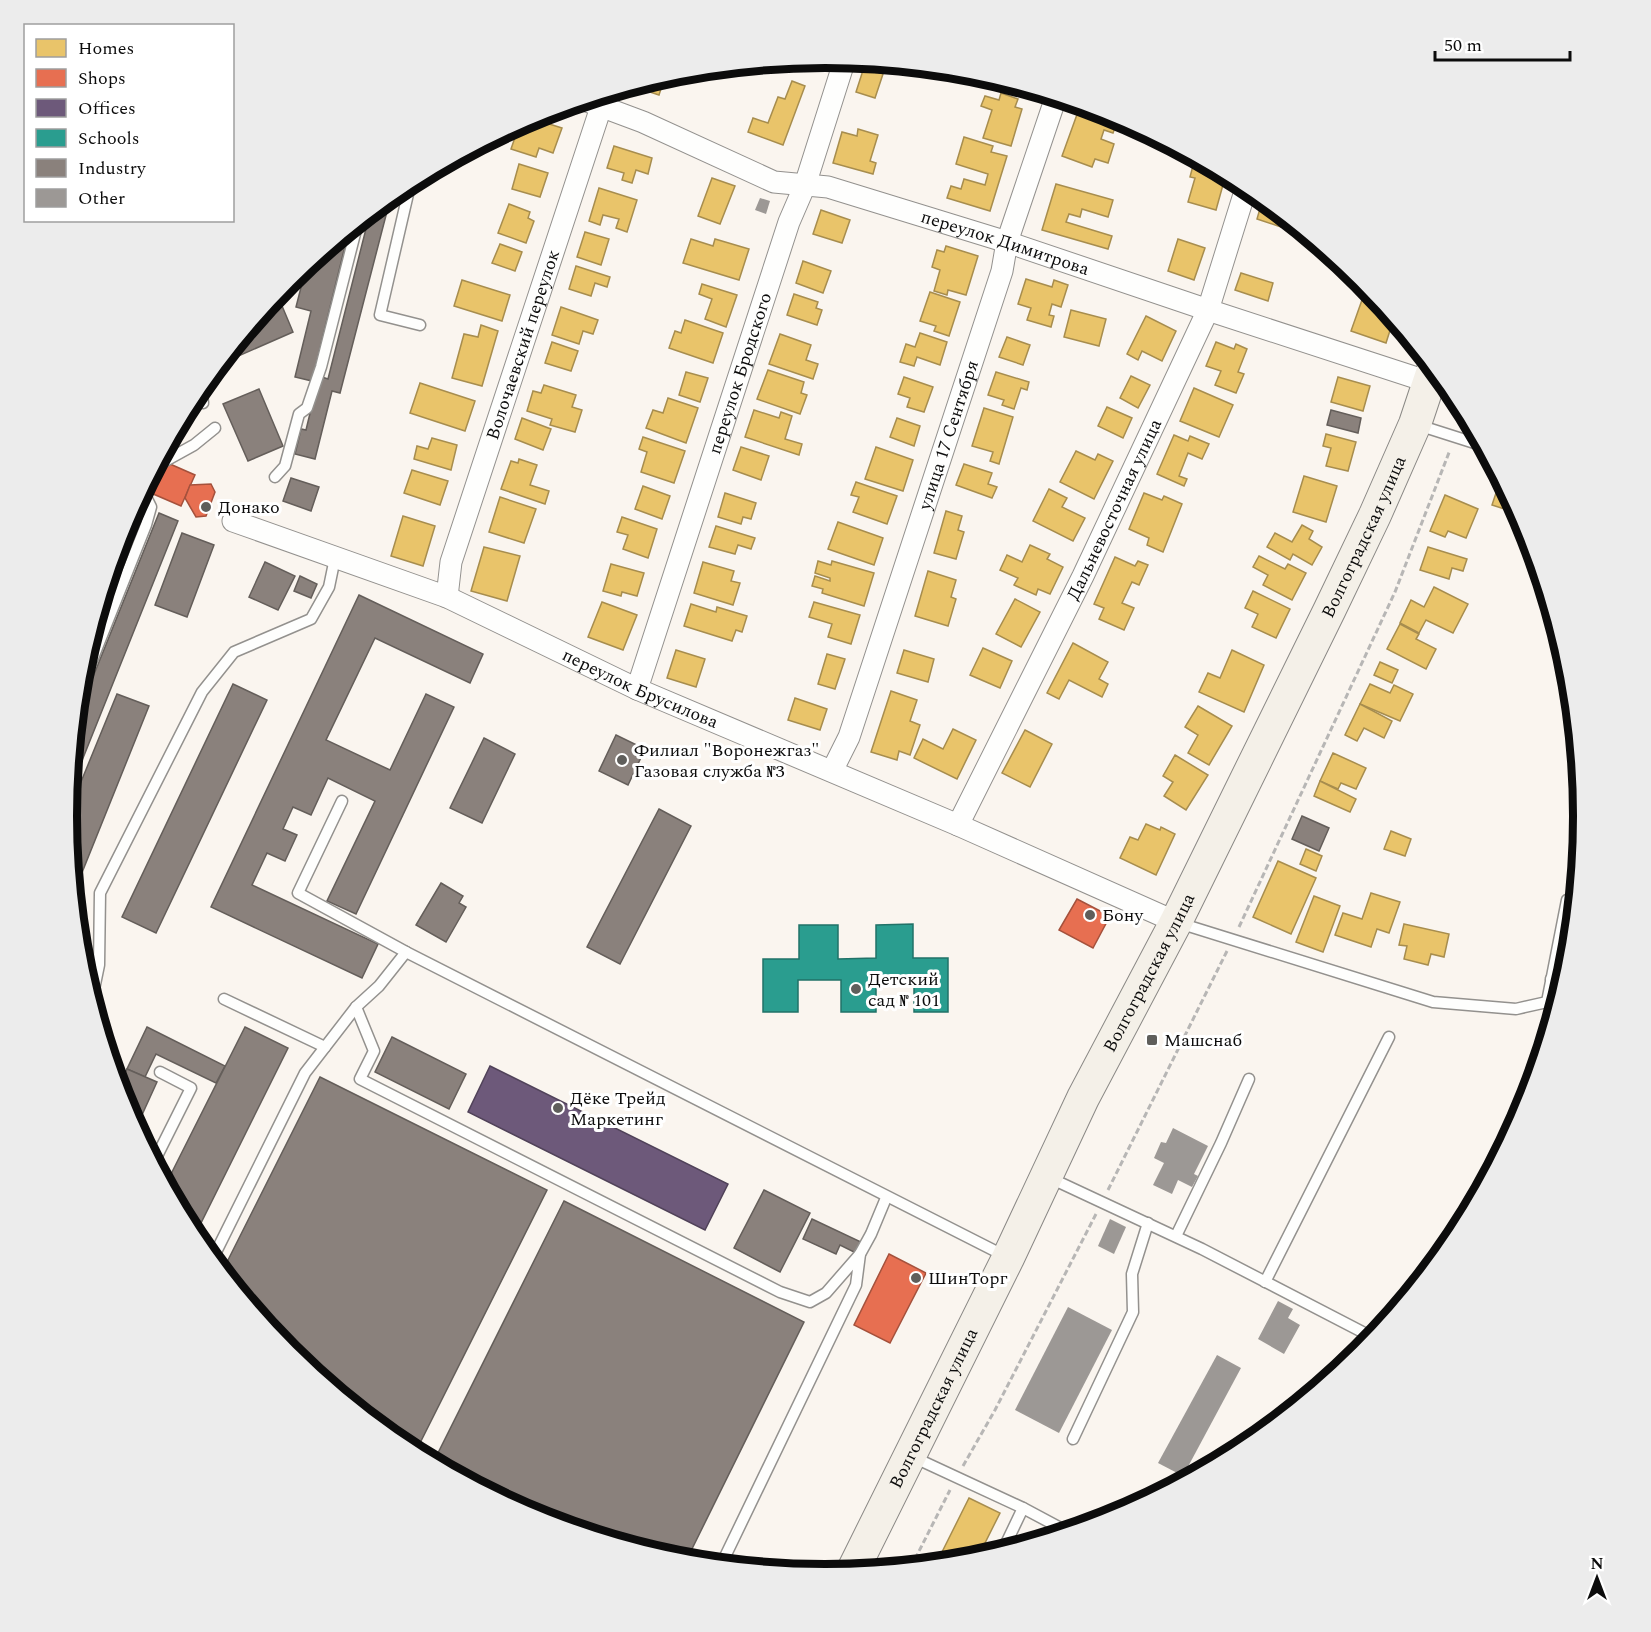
<svg xmlns="http://www.w3.org/2000/svg" width="1651" height="1632" viewBox="0 0 1651 1632" font-family="Spectral,serif">
	<style>
		.homes { fill: #e9c46a; stroke: #a78d4e; stroke-width: 1.5 }
		.shops { fill: #e76f51; stroke: #a5513c; stroke-width: 1.5 }
		.offices { fill: #6d597a; stroke: #504259; stroke-width: 1.5 }
		.schools { fill: #2a9d8f; stroke: #217268; stroke-width: 1.5 }
		.industry { fill: #8a817c; stroke: #645e5a; stroke-width: 1.5 }
		.building { fill: #9c9895 }
		.lines { fill: none; stroke-linecap: round; stroke-linejoin: round }
		.lane-casing { stroke: #93918e; stroke-width: 13 }
		.street-casing { stroke: #93918e; stroke-width: 23 }
		.secondary-casing { stroke: #8a8885; stroke-width: 34 }
		.path { stroke: #b7b6b5; stroke-width: 3; stroke-dasharray: 6 3; stroke-linecap: butt }
		.lane { stroke: #fefefd; stroke-width: 10 }
		.street { stroke: #fefefd; stroke-width: 21 }
		.secondary { stroke: #f4f0e8; stroke-width: 32 }
		.poi-dot { fill: #5f5e5b; stroke: #fff; stroke-width: 2 }
		.labels { text-anchor: middle; stroke-width: 6; stroke-linejoin: round; paint-order: stroke }
		.street-label { font-size: 18px; fill: #0c0c0c; stroke: #fff }
		.poi-label { font-size: 18px; fill: #0c0c0c; stroke: #fff; text-anchor: start }
		.rim { fill: none; stroke: #0c0c0c; stroke-width: 8 }
	</style>
	<rect width="100%" height="100%" fill="#faf5ef"/>
	<g class="homes">
		<polygon points="866,61 897,64 895,71 885,68 875,98 856,92"/>
		<polygon points="671,73 669,80 664,79 659,95 638,88 639,83"/>
		<polygon points="792,81 805,86 783,145 748,132 753,118 768,123 778,97 785,99"/>
		<polygon points="1001,93 1018,99 1015,107 1022,109 1011,146 983,138 992,110 981,106 985,96 999,100"/>
		<polygon points="1079,109 1117,122 1113,133 1104,130 1101,139 1114,144 1108,163 1095,159 1092,167 1062,156"/>
		<polygon points="537,114 545,117 543,122 562,128 553,153 539,148 536,157 511,149 520,123"/>
		<polygon points="858,129 878,135 870,161 876,163 873,174 833,163 842,132 857,136"/>
		<polygon points="964,137 993,146 991,152 1007,156 990,211 947,198 951,186 961,189 964,179 985,185 988,174 956,164"/>
		<polygon points="614,146 652,158 648,174 636,170 632,183 622,180 624,173 607,168"/>
		<polygon points="1195,158 1212,166 1210,170 1226,174 1216,210 1188,202 1195,178 1190,177"/>
		<polygon points="519,164 548,173 540,197 512,189"/>
		<polygon points="712,178 735,186 720,224 698,216"/>
		<polygon points="1056,184 1113,200 1108,217 1082,209 1080,217 1069,214 1066,222 1112,236 1108,249 1042,230"/>
		<polygon points="599,188 637,200 627,232 616,228 619,219 603,215 600,225 589,221"/>
		<polygon points="1263,198 1293,222 1283,220 1281,227 1257,219"/>
		<polygon points="509,204 530,212 528,218 534,221 526,243 498,233"/>
		<polygon points="821,210 850,220 842,243 813,234"/>
		<polygon points="585,232 609,239 601,265 577,257"/>
		<polygon points="691,239 713,246 715,239 749,249 739,280 683,263"/>
		<polygon points="1178,239 1205,248 1194,280 1168,271"/>
		<polygon points="500,244 522,252 515,271 492,263"/>
		<polygon points="946,246 978,256 966,295 948,290 947,295 934,291 940,270 932,267 937,250 944,252"/>
		<polygon points="803,261 831,271 823,293 796,283"/>
		<polygon points="576,266 610,277 607,287 595,283 591,296 569,289"/>
		<polygon points="1241,273 1273,283 1268,301 1235,290"/>
		<polygon points="1026,279 1052,287 1054,280 1068,285 1061,307 1052,304 1049,315 1054,316 1051,327 1027,320 1031,308 1018,304"/>
		<polygon points="462,280 510,295 502,321 454,306"/>
		<polygon points="702,284 737,295 726,327 705,319 712,299 699,294"/>
		<polygon points="930,292 960,302 949,336 934,331 936,326 920,321"/>
		<polygon points="794,294 818,302 816,308 822,310 817,325 787,315"/>
		<polygon points="1362,300 1386,308 1394,318 1386,343 1351,331"/>
		<polygon points="561,307 598,320 593,334 583,331 579,344 552,335"/>
		<polygon points="1071,310 1106,319 1099,346 1064,337"/>
		<polygon points="1146,316 1176,331 1162,361 1142,351 1138,360 1127,354"/>
		<polygon points="685,320 723,333 713,363 669,348 675,331 681,333"/>
		<polygon points="481,325 498,331 482,386 452,378 464,334 478,337"/>
		<polygon points="920,333 947,342 940,365 917,357 914,366 900,362 906,344 915,347"/>
		<polygon points="780,334 811,345 806,360 818,364 813,379 769,364"/>
		<polygon points="1007,337 1030,345 1023,365 999,357"/>
		<polygon points="552,342 578,351 571,371 545,363"/>
		<polygon points="1216,342 1234,349 1236,344 1247,349 1238,372 1244,374 1236,393 1215,385 1221,371 1206,366"/>
		<polygon points="768,370 804,382 801,393 807,395 800,414 757,399"/>
		<polygon points="686,372 708,378 700,402 679,395"/>
		<polygon points="996,372 1029,382 1027,390 1021,388 1014,409 1002,405 1004,400 988,395"/>
		<polygon points="1131,376 1150,385 1138,408 1120,398"/>
		<polygon points="904,377 933,387 924,412 907,407 910,398 898,394"/>
		<polygon points="1338,377 1370,386 1363,411 1331,402"/>
		<polygon points="420,383 475,401 465,431 410,413"/>
		<polygon points="544,385 576,395 572,407 582,410 575,432 550,425 552,419 527,411 533,391 541,393"/>
		<polygon points="1194,388 1233,405 1219,437 1180,421"/>
		<polygon points="668,398 698,408 686,443 646,428 653,410 663,413"/>
		<polygon points="1107,407 1132,418 1123,438 1098,426"/>
		<polygon points="984,408 1013,417 999,464 990,461 993,452 972,446"/>
		<polygon points="754,410 779,418 781,412 792,416 785,439 802,444 799,455 745,437"/>
		<polygon points="522,418 551,429 543,450 515,439"/>
		<polygon points="897,418 920,426 914,446 890,437"/>
		<polygon points="1326,434 1356,442 1348,471 1326,466 1331,448 1323,446"/>
		<polygon points="1174,435 1188,441 1190,436 1209,444 1202,459 1188,453 1179,476 1187,479 1184,486 1157,474"/>
		<polygon points="643,437 685,451 674,483 641,472 647,452 639,449"/>
		<polygon points="432,438 457,445 451,470 414,459 417,446 428,449"/>
		<polygon points="741,447 769,456 761,480 733,470"/>
		<polygon points="876,447 913,460 903,491 865,479"/>
		<polygon points="1076,451 1095,460 1098,454 1113,461 1094,499 1060,482"/>
		<polygon points="519,459 537,465 530,485 549,491 545,504 501,489 511,461 518,463"/>
		<polygon points="964,464 992,473 988,484 997,487 992,498 956,485"/>
		<polygon points="412,470 448,481 440,505 404,493"/>
		<polygon points="1304,476 1337,486 1326,522 1293,512"/>
		<polygon points="1501,478 1520,514 1492,505"/>
		<polygon points="856,482 897,496 887,524 853,512 859,497 851,495"/>
		<polygon points="643,486 670,496 662,519 635,509"/>
		<polygon points="1049,489 1067,498 1062,507 1085,518 1073,541 1033,521"/>
		<polygon points="725,493 756,503 751,519 743,517 741,524 718,517"/>
		<polygon points="1144,493 1162,500 1164,496 1182,504 1163,552 1147,545 1149,538 1129,529"/>
		<polygon points="1445,495 1478,509 1466,538 1448,531 1445,537 1430,531"/>
		<polygon points="500,497 536,509 524,543 489,532"/>
		<polygon points="946,511 962,516 958,530 964,532 956,559 934,553"/>
		<polygon points="403,516 435,526 423,566 391,556"/>
		<polygon points="622,517 657,529 648,558 623,549 628,535 617,532"/>
		<polygon points="838,522 883,538 874,565 828,549"/>
		<polygon points="1302,525 1313,531 1309,539 1322,547 1312,565 1293,554 1290,560 1267,547 1275,533 1292,542"/>
		<polygon points="716,526 755,538 751,549 738,545 735,554 709,547"/>
		<polygon points="1030,545 1050,554 1047,559 1063,567 1050,594 1038,589 1036,595 1014,585 1018,578 1000,570 1007,555 1022,562"/>
		<polygon points="484,547 520,556 507,601 471,591"/>
		<polygon points="1428,547 1467,559 1463,571 1452,568 1449,579 1420,570"/>
		<polygon points="1259,556 1285,569 1288,564 1306,573 1292,600 1263,585 1268,575 1253,567"/>
		<polygon points="1115,557 1135,566 1138,561 1148,565 1139,585 1132,582 1122,603 1134,608 1124,630 1099,619 1104,608 1094,604"/>
		<polygon points="818,561 831,565 832,561 874,573 864,606 822,593 823,589 812,586 815,576 830,581 830,578 815,573"/>
		<polygon points="703,562 734,571 731,581 740,583 733,605 694,593"/>
		<polygon points="611,564 644,573 637,596 622,592 621,596 603,591"/>
		<polygon points="928,571 956,580 951,597 956,599 948,626 915,616"/>
		<polygon points="1434,587 1468,604 1453,633 1426,620 1419,633 1400,623 1411,600 1424,607"/>
		<polygon points="1253,591 1290,609 1276,638 1252,627 1258,614 1245,608"/>
		<polygon points="1015,599 1040,612 1021,647 996,634"/>
		<polygon points="602,602 637,615 623,650 588,637"/>
		<polygon points="814,602 860,615 851,644 828,637 832,624 809,617"/>
		<polygon points="691,604 716,612 717,607 747,616 742,632 736,630 732,641 684,626"/>
		<polygon points="1400,624 1419,634 1416,639 1436,649 1426,669 1387,649"/>
		<polygon points="1073,643 1108,662 1099,679 1108,684 1102,697 1069,680 1059,699 1047,693"/>
		<polygon points="983,648 1012,661 1000,688 970,675"/>
		<polygon points="676,650 705,659 696,687 667,678"/>
		<polygon points="904,650 934,659 928,682 897,673"/>
		<polygon points="1232,650 1264,665 1244,712 1199,692 1208,673 1220,678"/>
		<polygon points="827,654 845,659 835,689 818,684"/>
		<polygon points="1380,662 1398,670 1392,683 1374,675"/>
		<polygon points="1370,684 1390,693 1394,685 1413,694 1400,721 1360,704"/>
		<polygon points="891,691 917,700 910,721 920,725 910,755 899,751 897,760 871,752"/>
		<polygon points="795,698 827,709 820,730 788,720"/>
		<polygon points="1360,704 1392,721 1384,738 1364,728 1357,741 1345,735"/>
		<polygon points="1198,706 1232,726 1209,765 1188,753 1198,735 1185,727"/>
		<polygon points="953,729 976,740 957,779 914,758 923,739 943,749"/>
		<polygon points="1025,730 1052,744 1030,787 1002,773"/>
		<polygon points="1333,753 1366,768 1356,789 1341,783 1338,789 1320,781"/>
		<polygon points="1175,755 1208,775 1186,810 1164,796 1173,782 1163,776"/>
		<polygon points="1320,781 1356,799 1350,812 1314,796"/>
		<polygon points="1146,824 1160,830 1161,827 1175,834 1156,875 1120,858 1130,837 1138,840"/>
		<polygon points="1391,831 1411,839 1405,856 1384,849"/>
		<polygon points="1306,849 1322,856 1316,871 1300,864"/>
		<polygon points="1278,861 1316,878 1291,934 1253,917"/>
		<polygon points="1371,893 1400,902 1389,933 1377,929 1371,947 1335,935 1343,913 1362,919"/>
		<polygon points="1314,896 1340,906 1323,952 1296,942"/>
		<polygon points="1404,924 1449,934 1444,957 1431,954 1428,965 1404,959 1407,946 1399,945"/>
		<polygon points="969,1498 1000,1513 977,1559 936,1564"/>
	</g>
	<g class="shops">
		<polygon points="170,464 195,475 181,506 151,493 163,467"/>
		<polygon points="211,484 215,492 206,516 196,517 185,498 190,485"/>
		<polygon points="1077,899 1110,916 1093,948 1059,930"/>
		<polygon points="889,1254 926,1273 890,1343 854,1325"/>
	</g>
	<polygon class="offices" points="490,1066 728,1184 705,1230 468,1112"/>
	<polygon class="schools" points="913,924 913,958 948,958 948,1012 914,1012 914,979 876,980 876,1012 841,1012 841,980 798,980 798,1012 763,1012 763,959 799,959 799,925 838,925 838,959 876,958 876,925"/>
	<g class="industry">
		<polygon points="391,196 340,393 332,391 315,459 295,454 301,429 306,430 319,376 328,379 370,213"/>
		<polygon points="349,230 312,381 295,377 311,311 296,307 307,264"/>
		<polygon points="277,294 293,332 220,364"/>
		<polygon points="259,389 283,446 248,461 223,404"/>
		<polygon points="1331,410 1361,418 1358,433 1327,425"/>
		<polygon points="291,478 319,487 311,511 283,501"/>
		<polygon points="131,513 139,517 89,642 124,525"/>
		<polygon points="159,513 178,521 69,793 76,719"/>
		<polygon points="182,533 214,545 187,617 155,605"/>
		<polygon points="265,562 295,576 278,610 249,597"/>
		<polygon points="300,576 317,584 311,598 294,591"/>
		<polygon points="359,595 483,654 470,683 375,638 326,740 390,770 426,694 454,707 356,914 327,901 375,801 328,778 311,815 293,807 283,829 297,835 285,861 267,853 252,885 378,944 362,978 211,907"/>
		<polygon points="233,684 267,700 156,933 122,917"/>
		<polygon points="117,694 149,706 75,890 82,892 76,918 67,816"/>
		<polygon points="616,735 645,749 628,785 599,771"/>
		<polygon points="484,738 515,754 482,823 450,808"/>
		<polygon points="659,809 691,826 620,964 587,947"/>
		<polygon points="1302,816 1329,828 1319,851 1292,839"/>
		<polygon points="441,883 463,896 459,903 466,907 446,942 416,925"/>
		<polygon points="147,1027 225,1066 216,1083 156,1054 145,1077 127,1069"/>
		<polygon points="245,1027 288,1048 194,1237 166,1184"/>
		<polygon points="392,1037 466,1074 449,1109 375,1072"/>
		<polygon points="127,1069 157,1082 136,1128 124,1106 118,1087"/>
		<polygon points="320,1077 547,1190 415,1453 404,1447 289,1352 222,1272"/>
		<polygon points="764,1190 810,1213 780,1272 734,1248"/>
		<polygon points="564,1201 804,1322 686,1561 677,1560 535,1517 433,1463"/>
		<polygon points="812,1219 861,1242 856,1253 840,1245 836,1254 803,1239"/>
	</g>
	<g class="building">
		<polygon points="760,198 770,201 766,214 755,210"/>
		<polygon points="1173,1128 1208,1146 1194,1174 1198,1176 1192,1187 1178,1180 1172,1194 1153,1185 1164,1163 1154,1158 1161,1142 1166,1143"/>
		<polygon points="1110,1219 1126,1227 1114,1254 1098,1246"/>
		<polygon points="1278,1301 1293,1309 1288,1318 1300,1325 1284,1354 1258,1339"/>
		<polygon points="1068,1307 1112,1330 1059,1433 1015,1410"/>
		<polygon points="1217,1355 1241,1368 1183,1476 1158,1463"/>
	</g>
	<g class="lines">
		<g class="lane-casing">
			<g id="lane">
				<polyline points="411,181 380,315 420,325"/>
				<polyline points="291,281 292,276"/>
				<polyline points="201,386 203,403"/>
				<polyline points="1418,425 1484,446"/>
				<polyline points="156,466 194,445 215,428"/>
				<polyline points="275,477 285,466 299,414 307,408 321,367 358,222"/>
				<polyline points="79,693 146,525 151,507 143,491"/>
				<polyline points="342,801 298,893 406,952"/>
				<polyline points="1179,923 1433,1002 1516,1009 1547,1002 1567,900"/>
				<polyline points="1551,979 1564,982"/>
				<polyline points="92,999 99,965 100,893 202,692 234,652 311,619 329,587 335,558"/>
				<polyline points="224,999 325,1047"/>
				<polyline points="356,1007 374,1051 360,1079 780,1292 810,1302 826,1293 860,1254"/>
				<polyline points="154,1162 191,1088 160,1072"/>
				<polyline points="1050,1178 1202,1249 1374,1338"/>
				<polyline points="1176,1236 1221,1143 1249,1079"/>
				<polyline points="212,1260 305,1073 356,1007 379,986 406,952 1007,1257"/>
				<polyline points="1265,1282 1389,1037"/>
				<polyline points="1359,1355 1369,1335"/>
				<polyline points="1073,1439 1133,1312 1132,1274 1148,1223"/>
				<polyline points="913,1457 1023,1508 1068,1532"/>
				<polyline points="1002,1552 1023,1508"/>
				<polyline points="721,1565 856,1285 860,1254 871,1234 886,1198"/>
			</g>
		</g>
		<g class="street-casing">
			<g id="street">
				<path id="s1" d="M584,100L643,122L774,182L828,187L1007,242L1208,310L1429,382"/>
				<path id="s2" d="M233,521L447,597L637,689L958,825L1176,922"/>
				<path id="s3" d="M447,597L451,562L605,95"/>
				<path id="s4" d="M637,689L789,222L805,185L845,59"/>
				<path id="s5" d="M832,771L849,737L1002,271L1007,242L1056,97"/>
				<path id="s6" d="M958,825L1083,576L1208,310L1247,185"/>
			</g>
		</g>
		<g class="secondary-casing">
			<g id="secondary">
				<path id="s7" d="M852,1572L1008,1258L1083,1098L1176,922L1330,609L1375,515L1415,424L1434,367"/>
			</g>
		</g>
		<g class="path">
			<polyline points="1459,424 1464,408"/>
			<polyline points="1239,927 1395,592 1450,450"/>
			<polyline points="1108,1190 1227,951"/>
			<polyline points="963,1466 995,1410 1096,1214"/>
			<polyline points="911,1567 950,1490"/>
		</g>
		<use href="#lane" class="lane"/>
		<use href="#street" class="street"/>
		<use href="#secondary" class="secondary"/>
	</g>
	<g class="poi-dot">
		<circle cx="206" cy="507" r="6"/>
		<circle cx="622" cy="760" r="6"/>
		<circle cx="1090" cy="915" r="6"/>
		<circle cx="856" cy="989" r="6"/>
		<rect x="1146" y="1034" width="12" height="12" rx="3"/>
		<circle cx="558" cy="1108" r="6"/>
		<circle cx="916" cy="1278" r="6"/>
	</g>
	<g class="labels">
		<g class="street-label">
			<text dy="6" stroke="none"><textPath href="#s1" startOffset="447">переулок Димитрова</textPath></text>
			<text dy="6" stroke="none"><textPath href="#s3" startOffset="264">Волочаевский переулок</textPath></text>
			<text dy="6" stroke="none"><textPath href="#s4" startOffset="332">переулок Бродского</textPath></text>
			<text dy="6" stroke="none"><textPath href="#s5" startOffset="356">улица 17 Сентября</textPath></text>
			<text dy="6" stroke="none"><textPath href="#s6" startOffset="352">Дальневосточная улица</textPath></text>
			<text dy="6" stroke="none"><textPath href="#s7" startOffset="1155">Волгоградская улица</textPath></text>
			<text dy="6" stroke="none"><textPath href="#s2" startOffset="441">переулок Брусилова</textPath></text>
			<text dy="6" stroke="none"><textPath href="#s7" startOffset="669">Волгоградская улица</textPath></text>
			<text dy="6" stroke="none"><textPath href="#s7" startOffset="183">Волгоградская улица</textPath></text>
		</g>
		<g class="poi-label">
			<text x="218" y="513">Донако</text>
			<text x="634" y="756">Филиал "Воронежгаз"<tspan x="634" dy="21">Газовая служба №3</tspan></text>
			<text x="1102" y="921">Бону</text>
			<text x="868" y="985">Детский<tspan x="868" dy="21">сад № 101</tspan></text>
			<text x="1164" y="1046">Машснаб</text>
			<text x="570" y="1104">Дёке Трейд<tspan x="570" dy="21">Маркетинг</tspan></text>
			<text x="928" y="1284">ШинТорг</text>
		</g>
	</g>
	<path d="M0 0H1651V1632H0ZM77 816a748 748 0 1 1 1496 0a748 748 0 1 1-1496 0Z" fill="#ececec" fill-rule="evenodd"/>
	<path class="rim" d="M77 816a748 748 0 1 1 1496 0a748 748 0 1 1-1496 0Z"/>
	<rect x="24" y="24" width="210" height="198" fill="#ffffff" stroke="#9e9e9e" stroke-width="1.5"/>
	<rect x="36" y="39" width="30" height="18" fill="#e9c46a" stroke="#9e9e9e" stroke-width="1.5"/>
	<text x="78" y="54" font-size="18" fill="#0c0c0c">Homes</text>
	<rect x="36" y="69" width="30" height="18" fill="#e76f51" stroke="#9e9e9e" stroke-width="1.5"/>
	<text x="78" y="84" font-size="18" fill="#0c0c0c">Shops</text>
	<rect x="36" y="99" width="30" height="18" fill="#6d597a" stroke="#9e9e9e" stroke-width="1.5"/>
	<text x="78" y="114" font-size="18" fill="#0c0c0c">Offices</text>
	<rect x="36" y="129" width="30" height="18" fill="#2a9d8f" stroke="#9e9e9e" stroke-width="1.5"/>
	<text x="78" y="144" font-size="18" fill="#0c0c0c">Schools</text>
	<rect x="36" y="159" width="30" height="18" fill="#8a817c" stroke="#9e9e9e" stroke-width="1.5"/>
	<text x="78" y="174" font-size="18" fill="#0c0c0c">Industry</text>
	<rect x="36" y="189" width="30" height="18" fill="#9c9895" stroke="#9e9e9e" stroke-width="1.5"/>
	<text x="78" y="204" font-size="18" fill="#0c0c0c">Other</text>
	<g transform="translate(1597 1578)" stroke="#ffffff" stroke-width="4.5" paint-order="stroke">
	<path d="M0-4.5L10 22L0 15L-10 22Z" fill="#0c0c0c"/>
	<text y="-9" font-size="16" font-weight="bold" text-anchor="middle" fill="#0c0c0c">N</text>
	</g>
	<path d="M1435 51v9h135v-9" fill="none" stroke="#0c0c0c" stroke-width="3"/>
	<text x="1444" y="51" font-size="18" fill="#0c0c0c" stroke="#ffffff" stroke-width="4.5" paint-order="stroke">50 m</text>
</svg>
